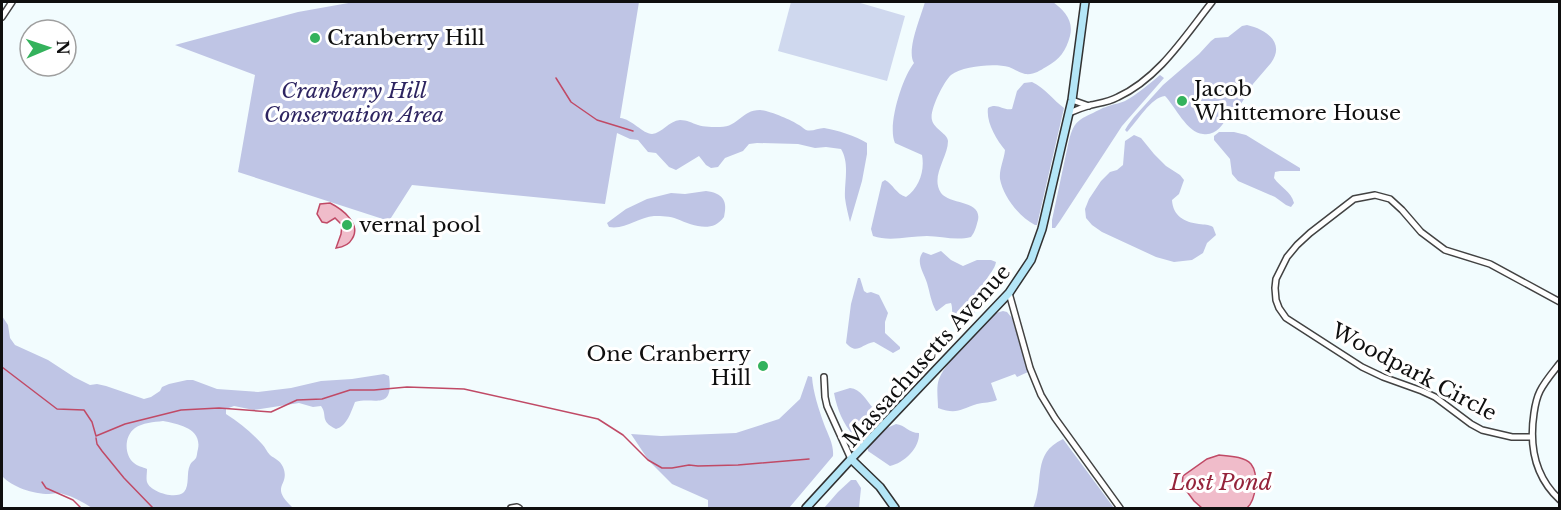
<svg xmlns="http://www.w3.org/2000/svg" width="1561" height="510" viewBox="0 0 1561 510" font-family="'Libre Baskerville',serif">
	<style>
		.green { fill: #bfc5e5; fill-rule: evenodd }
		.pitch { fill: #cfd8ee }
		.water { fill: #f0bcca; stroke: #c04a66; stroke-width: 1.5 }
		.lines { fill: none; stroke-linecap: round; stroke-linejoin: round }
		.stream { stroke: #c04a66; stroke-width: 1.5 }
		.street-casing { stroke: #424242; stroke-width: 8 }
		.secondary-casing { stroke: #313131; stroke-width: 10 }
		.street { stroke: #fff; stroke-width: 5 }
		.secondary { stroke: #b4e6f7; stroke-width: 7 }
		.poi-dot { fill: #34b25c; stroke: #fff; stroke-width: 2 }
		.labels { text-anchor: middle; stroke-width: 6; stroke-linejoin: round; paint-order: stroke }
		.poi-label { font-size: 21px; fill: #0f0f0f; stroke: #fff; text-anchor: start }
		.park-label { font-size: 21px; font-style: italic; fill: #2e2561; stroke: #fff }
		.street-label { font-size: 21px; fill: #0f0f0f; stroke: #fff }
		.water-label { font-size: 22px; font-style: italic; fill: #95243b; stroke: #fff }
	</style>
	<rect width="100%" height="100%" fill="#f2fcfe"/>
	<g class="green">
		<path d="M354,2H639L620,118C632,119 643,134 652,134C662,133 669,121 680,120C687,120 692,123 698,125C704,127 713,127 720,127C739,127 741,110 760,110C768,110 792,120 799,125C802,127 803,128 806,130C812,132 818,128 824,128C837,130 856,136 867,143V154L862,181L850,222C848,214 846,206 845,198C844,182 850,164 841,149L826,147L815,148L798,144L757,143L749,144L743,151L725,158L718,167L711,168L706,165L699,156L676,170L669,167L656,153L648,152L638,140L630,139L617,133L605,204L412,185L389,221L238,172L255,75L175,45L298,12Z"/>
		<path d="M925,2H1053C1064,10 1074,21 1070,36C1066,51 1060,59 1046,67C1039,71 1034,75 1025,74C1020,73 1014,69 1009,67C994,63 963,66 951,75C944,81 929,111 932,120C934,129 948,134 948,141C948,158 930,176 941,193C950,205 982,200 978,220C976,227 975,232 971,237C956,241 941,236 927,236C909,236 890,242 873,236L871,229L882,182L885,180C893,184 896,194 906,197C919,188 925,171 922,155L895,143C887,126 902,78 914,63C906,51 921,16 925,2Z"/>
		<path d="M1247,25C1265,29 1286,42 1271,63C1265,70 1259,77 1253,84C1248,92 1244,100 1238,108C1236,112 1231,113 1228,117C1222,125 1216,136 1203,134C1187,133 1175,106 1165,96C1151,97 1137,122 1127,132L1125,130L1128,125L1134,117L1163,85L1199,54L1211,41L1215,38L1228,37L1242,26Z"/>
		<path d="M1160,75L1164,78L1122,126L1060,221L1055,228H1052V220L1069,140C1074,123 1077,120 1093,113C1097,111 1102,108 1106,107C1113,104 1118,104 1125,101C1138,94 1149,84 1160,75Z"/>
		<path d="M1032,82C1045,88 1053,100 1064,108L1037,225H1035C1019,217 1003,196 1000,179C999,169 1004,160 1005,150C996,139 986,122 988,108C997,102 1003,111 1012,109L1017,91L1024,83Z"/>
		<path d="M1219,132H1234L1246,135L1300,168V171H1280L1275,172L1274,178C1280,187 1291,191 1294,203L1291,207L1286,205L1275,197L1238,181L1232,174L1230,159L1214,140V136Z"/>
		<path d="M1134,135L1141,138L1154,154L1166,166L1180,175L1184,180L1179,194L1172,200C1173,216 1184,222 1199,224C1205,225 1208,224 1213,227L1216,235L1207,243L1203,253L1192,260L1174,262L1156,257L1102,232L1092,225L1086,218L1085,209L1089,199L1101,181L1110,172L1117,170L1123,165L1125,141Z"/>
		<path d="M706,191C723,193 728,201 724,217C712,234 692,225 677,219C670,216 662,216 654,216C639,217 625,230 609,227L607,223L626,209L647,199L671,193L685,194Z"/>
		<path d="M941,251L951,260L963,266L977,260H991L996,262C995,269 989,274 985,282C975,301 983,315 959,326C949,322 954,311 951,303L946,304L937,311H936C931,302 930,293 927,283C924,273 915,262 923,252L931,255Z"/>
		<path d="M858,278H860L864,291L867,293L871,292L879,295L888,313L885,322V333L900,347V349L893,353L874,342C860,345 857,355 846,343L851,304Z"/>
		<path d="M1003,311L1007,312L1012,318L1028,372L1017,377L1015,374L991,383L997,400C991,403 984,402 977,404C961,409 957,415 938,408C938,399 936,387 939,379C947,359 980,330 996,313Z"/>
		<path d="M2,316L8,325L10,338L15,345L48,360L74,377L90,385L97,384L106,386L144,399L151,397L160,391L162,387L169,384L187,380H193L217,389L258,392L291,388L321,381L352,379L384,374L389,376C394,412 373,396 355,402C351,412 347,426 336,429C319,421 328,415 321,406L313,407L299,403L254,410L234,406L226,409V414C240,423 251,432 262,444C265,447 267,452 270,455C275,459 280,460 283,467C291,486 268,485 293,508H92C83,502 74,497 63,494C58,492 54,494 49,494C33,494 12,487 2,476ZM163,421C178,424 202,428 198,449C197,452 197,456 196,458C194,461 191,462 190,465C186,473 190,485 184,492C176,500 150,492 147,482C146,479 147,473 147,469C143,467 137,466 134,463C124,455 124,436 135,428C142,423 154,422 163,421Z"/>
		<path d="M808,376L812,377C813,392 819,410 824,424C828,435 834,444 833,456L789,508H708V500L672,484L649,461L631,434L661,436L736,433L779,419L800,399Z"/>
		<path d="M850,388C861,389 866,400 873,408C874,420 871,430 861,437L854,436C843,424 837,409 834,393Z"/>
		<path d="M896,424C905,425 909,433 919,433C920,448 904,463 890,466L868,451V447L887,428Z"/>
		<path d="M1063,439L1114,508H1033C1045,481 1031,454 1063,439Z"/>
		<polygon points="851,480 856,480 861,488 859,508 824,508 838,492"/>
	</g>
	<polygon class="pitch" points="791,2 857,2 905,16 887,81 778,51"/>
	<g class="water">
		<path d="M330,203C342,209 362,224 352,239C349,245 343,247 336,248L341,234L342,225L335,218L327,223L322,222L317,214L320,204Z"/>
		<path d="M1219,455C1228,456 1244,456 1251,464C1259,474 1256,500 1247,508H1202L1194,501L1182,485L1183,476L1207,459Z"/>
	</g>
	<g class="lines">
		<g class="stream">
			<polyline points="556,78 571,102 597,120 633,131"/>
			<polyline points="2,367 57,409 84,410 92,422 96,436 125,424 181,410 219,408 271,412 297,400 322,399 350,390 374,390 407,387 464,389 598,419 623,435 648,460 662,468 672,468 689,465 698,466 738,465 809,459"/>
			<polyline points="96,438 97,444 102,451 124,478 153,508"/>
			<polyline points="42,482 46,488 73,500 81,508"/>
		</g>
		<g class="street-casing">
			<g id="street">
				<polyline points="2,17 12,2"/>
				<polyline points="1072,100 1089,106"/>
				<path d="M1069,113C1076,110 1084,107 1091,105C1100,103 1109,102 1118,97C1159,78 1185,36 1212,2"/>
				<polyline points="1009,293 1030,368 1041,395 1055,418 1120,508"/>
				<path d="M1560,363C1553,372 1545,381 1540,391C1537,397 1535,406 1534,413C1529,446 1535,477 1560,500"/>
				<polyline points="824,377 825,397 827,406 851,459"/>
				<polyline points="1531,437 1512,437 1482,430 1471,424 1435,397 1422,391 1383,377 1362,367 1286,318 1279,308 1276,300 1275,288 1276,279 1287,257 1297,245 1310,233 1354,199 1375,195 1390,199 1402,210 1421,232 1445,250 1490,264 1560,302"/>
				<polyline points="511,508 517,507 519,508"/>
			</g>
		</g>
		<g class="secondary-casing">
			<g id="secondary">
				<polyline points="851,459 880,487 895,508"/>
				<polyline points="806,508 851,459 1009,293 1031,260 1042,229 1072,100 1085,2"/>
			</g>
		</g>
		<use href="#street" class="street"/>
		<use href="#secondary" class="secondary"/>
	</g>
	<g class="poi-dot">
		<circle cx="315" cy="38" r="6"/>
		<circle cx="1182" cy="101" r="6"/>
		<circle cx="347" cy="225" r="6"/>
		<circle cx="763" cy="366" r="6"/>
	</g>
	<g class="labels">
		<g class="poi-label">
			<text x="327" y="45">Cranberry Hill</text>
			<text x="1194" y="96">Jacob<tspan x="1194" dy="24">Whittemore House</tspan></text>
			<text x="359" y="232">vernal pool</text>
			<text x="751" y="361" text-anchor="end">One Cranberry<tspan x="751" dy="24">Hill</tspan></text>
		</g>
		<g class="park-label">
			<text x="354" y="98">Cranberry Hill<tspan x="354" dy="24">Conservation Area</tspan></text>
		</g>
		<g class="street-label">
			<text transform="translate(927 356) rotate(-48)" y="7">Massachusetts Avenue</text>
			<text transform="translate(1414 372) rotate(28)" y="7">Woodpark Circle</text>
		</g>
		<g class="water-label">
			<text x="1221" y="490">Lost Pond</text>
		</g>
	</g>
	<rect width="1561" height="510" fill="none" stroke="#0f0f0f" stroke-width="6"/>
	<g transform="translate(48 48) rotate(88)"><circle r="28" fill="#ffffff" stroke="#9f9f9f" stroke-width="1.5"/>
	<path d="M0-4.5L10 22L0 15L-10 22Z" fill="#34b25c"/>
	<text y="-9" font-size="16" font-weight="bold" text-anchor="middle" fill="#0f0f0f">N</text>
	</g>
</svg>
